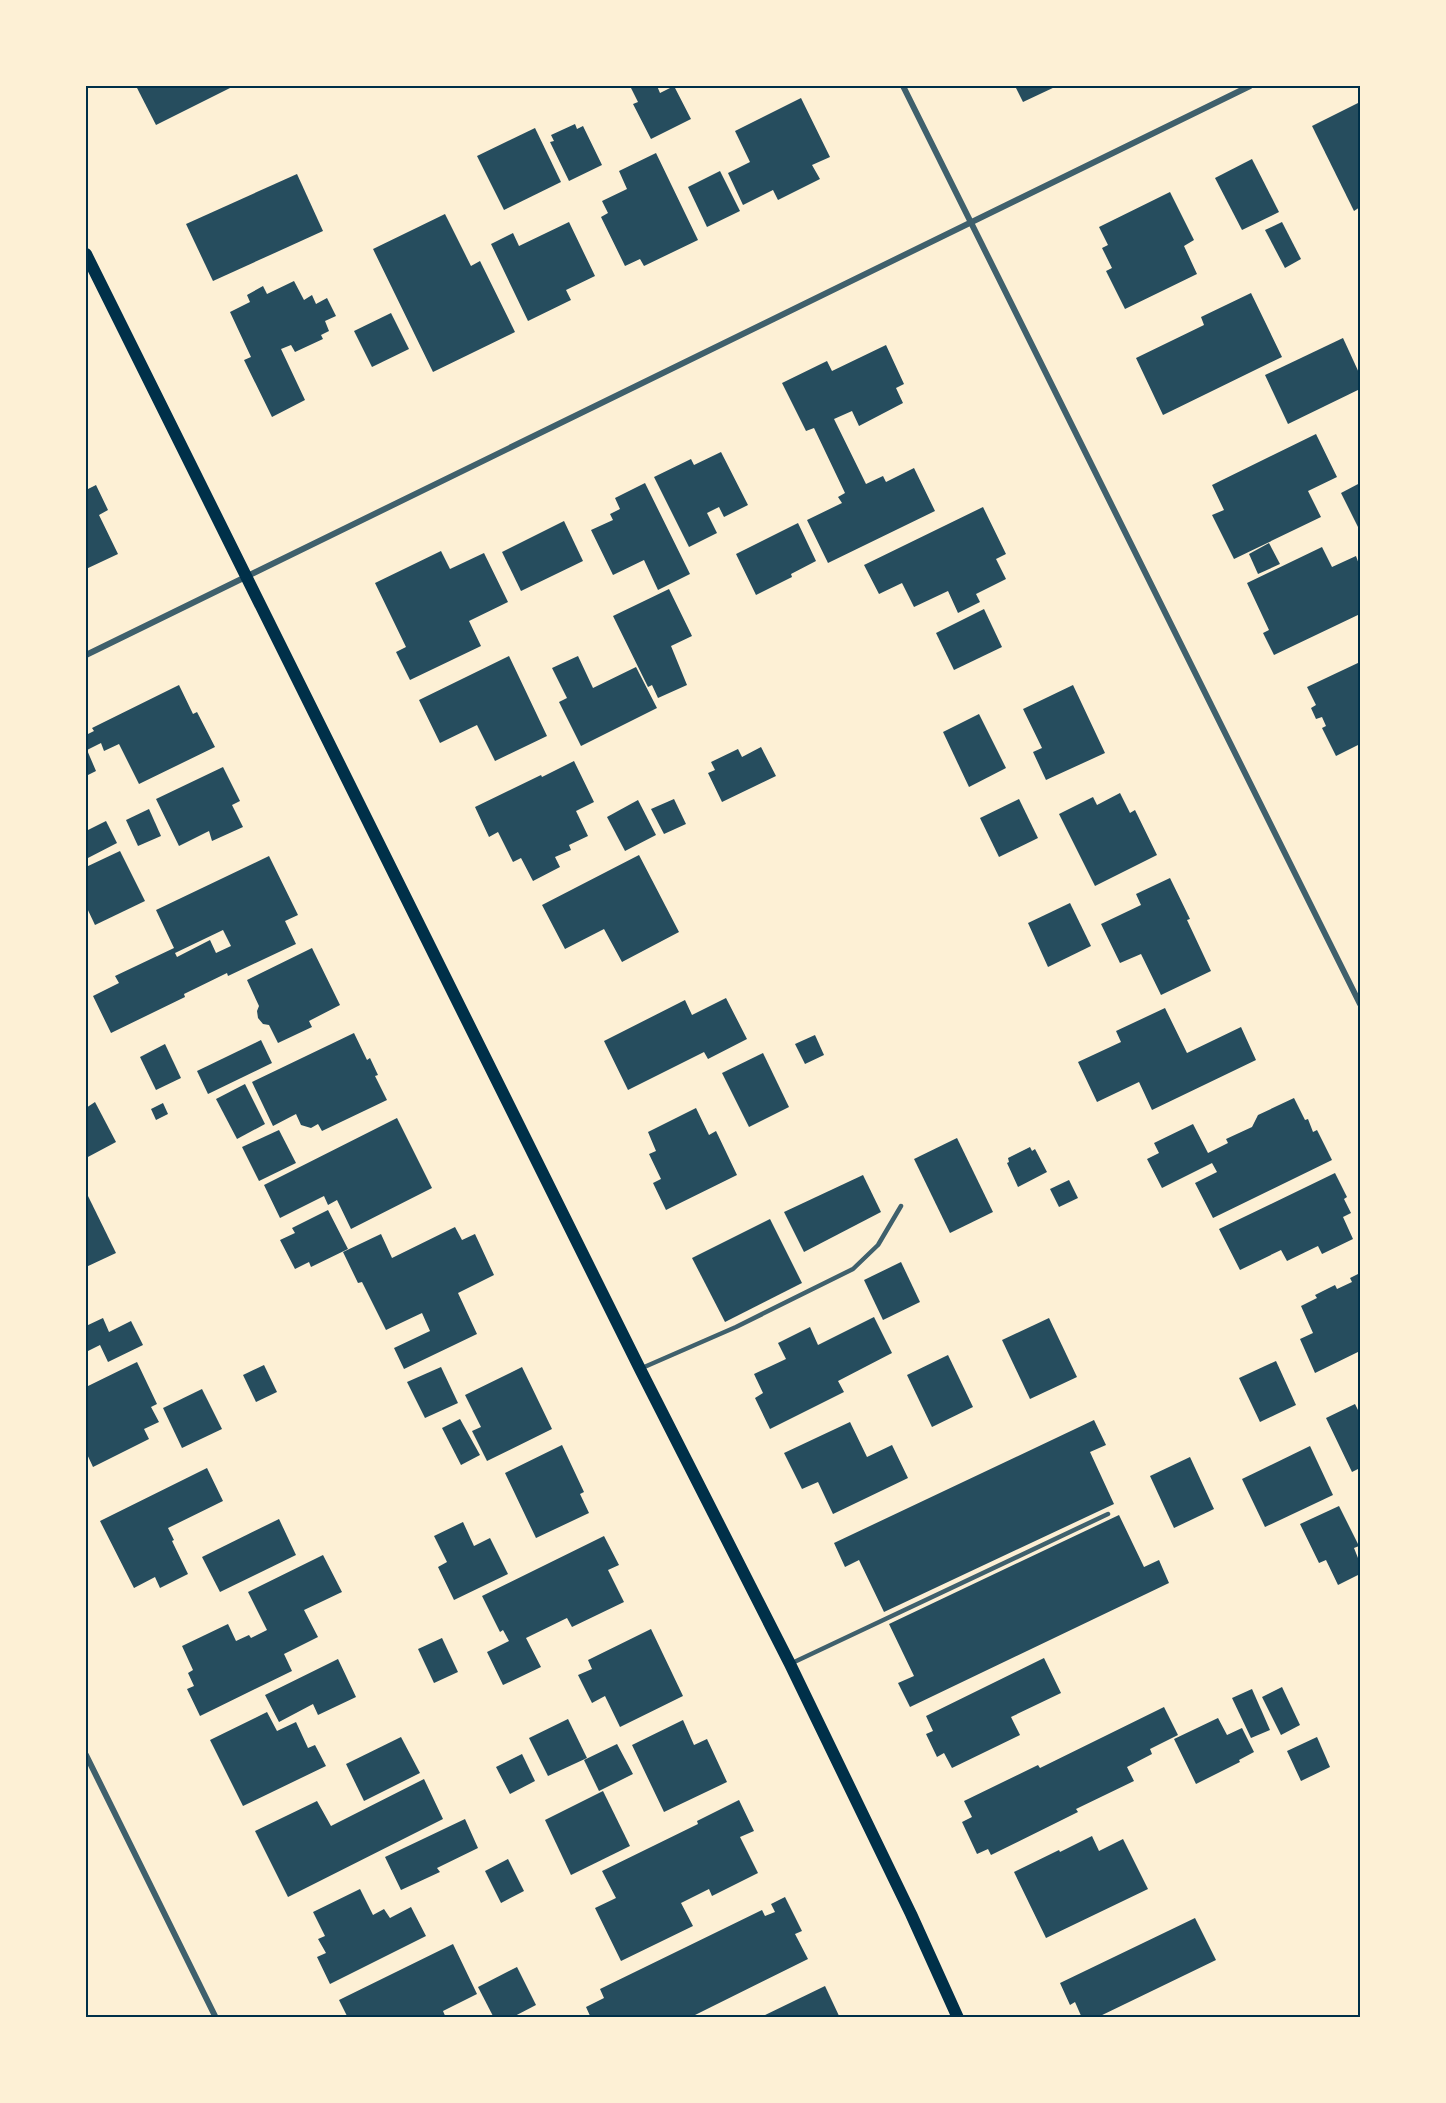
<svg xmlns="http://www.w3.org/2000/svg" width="1446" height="2103" viewBox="0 0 1446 2103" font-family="'Varela Round',sans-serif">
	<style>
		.building { fill: #264d5e; fill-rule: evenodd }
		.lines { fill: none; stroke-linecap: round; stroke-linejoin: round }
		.service { stroke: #3f606c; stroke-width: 4.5 }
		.minor { stroke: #3f606c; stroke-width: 6 }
		.secondary { stroke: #003049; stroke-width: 12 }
		.neatline { fill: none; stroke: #003049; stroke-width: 2 }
	</style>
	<rect width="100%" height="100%" fill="#fdf0d5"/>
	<g class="building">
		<polygon points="136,86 234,86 156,125"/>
		<polygon points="630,86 657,86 660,93 674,86 691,119 651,139 633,104 638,102"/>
		<polygon points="1015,86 1057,86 1023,102"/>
		<polygon points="801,98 830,157 812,165 820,179 778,200 773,190 743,205 728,173 750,162 735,131"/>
		<polygon points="1360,102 1360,207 1354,211 1312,126"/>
		<polygon points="575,124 577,129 583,126 602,165 569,181 550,142 554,141 551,135"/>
		<polygon points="535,128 561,182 504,210 477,156"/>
		<polygon points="656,153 698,240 644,266 640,259 625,266 601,217 608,213 602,201 627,189 619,171"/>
		<polygon points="1252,159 1279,212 1242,230 1215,178"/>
		<polygon points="720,171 740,211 707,227 688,187"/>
		<polygon points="297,174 323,231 213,281 186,224"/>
		<polygon points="1170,192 1194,240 1184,246 1197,274 1125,309 1106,271 1112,268 1102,248 1108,245 1099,227"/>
		<polygon points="445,214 471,266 480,261 515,332 433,372 373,249"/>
		<polygon points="569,222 595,276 566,290 571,300 528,321 491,244 513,233 519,246"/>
		<polygon points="1282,222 1301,259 1285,268 1265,230"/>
		<polygon points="294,281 304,300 312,295 316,304 327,298 336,316 325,321 329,331 321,335 323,339 295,352 291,345 281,349 305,400 272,417 244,360 251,357 230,312 250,302 247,295 263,286 267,294"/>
		<polygon points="1251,293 1282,357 1163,415 1136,358 1204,325 1201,317"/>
		<polygon points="391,313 409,349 372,367 354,331"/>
		<polygon points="1343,338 1360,375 1360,389 1288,424 1265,375"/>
		<polygon points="886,345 904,384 896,388 903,403 859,426 852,411 834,419 866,484 883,476 886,482 914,468 935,511 828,563 807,520 842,503 838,497 845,493 814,428 806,431 782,383 827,361 832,371"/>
		<polygon points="1316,434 1337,477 1308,491 1321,517 1234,559 1212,515 1224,510 1212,485"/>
		<polygon points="721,452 748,505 724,517 719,507 707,513 717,533 689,547 654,477 691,459 694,465"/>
		<polygon points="645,483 690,574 658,590 644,560 613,575 591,530 613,520 610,514 620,509 615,498"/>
		<polygon points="1360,483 1360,525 1358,527 1341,493"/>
		<polygon points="96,485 108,510 99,515 118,554 86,569 86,490"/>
		<polygon points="983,507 1006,554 996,559 1006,579 976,594 980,602 958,613 948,591 914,607 902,583 879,594 864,565"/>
		<polygon points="564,521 583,561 521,591 502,552"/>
		<polygon points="798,523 816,561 791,574 792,577 756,595 736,554"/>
		<polygon points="1269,543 1280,564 1258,574 1249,554"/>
		<polygon points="1322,547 1332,567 1356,556 1360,567 1360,614 1274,655 1263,633 1269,630 1247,583"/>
		<polygon points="441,551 450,569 484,553 508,602 469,621 481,646 410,680 396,652 406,647 375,583"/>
		<polygon points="669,589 692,636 671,646 687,685 658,698 652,685 648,687 613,616"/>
		<polygon points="984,609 1002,647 954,670 936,633"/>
		<polygon points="509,656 547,736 495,761 477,725 440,743 419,700"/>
		<polygon points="578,656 593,688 636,667 657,708 581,746 559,702 567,698 552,668"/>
		<polygon points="1360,662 1360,744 1336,756 1322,728 1326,726 1322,717 1316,719 1311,708 1316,705 1307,687"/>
		<polygon points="179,685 193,714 197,712 215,747 139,784 119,744 104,751 101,743 87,750 96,771 86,776 86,735 94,731 92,728"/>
		<polygon points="1073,685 1105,753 1046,780 1033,752 1042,748 1023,709"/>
		<polygon points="979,714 1006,768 969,787 943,732"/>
		<polygon points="761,747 776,776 722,802 708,773 715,770 711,762 738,749 742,757"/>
		<polygon points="574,761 594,802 576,811 588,836 569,845 571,850 555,857 560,867 533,881 521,858 513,862 498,832 489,837 475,807 541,775 542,777"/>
		<polygon points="223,767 240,801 232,805 243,827 212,841 209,831 179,846 156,799"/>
		<polygon points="1120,793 1130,813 1135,810 1157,855 1095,886 1059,814 1093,797 1097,805"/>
		<polygon points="674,799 686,824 664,834 651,809"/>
		<polygon points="1019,799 1038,838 999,857 980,818"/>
		<polygon points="638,800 656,835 625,851 607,817"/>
		<polygon points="149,809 161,836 138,846 126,820"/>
		<polygon points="106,821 117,843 86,859 86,831"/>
		<polygon points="120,851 145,901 95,925 86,906 86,867"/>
		<polygon points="639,855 679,932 622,962 604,929 565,949 542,905"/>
		<path d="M269,856L298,915L285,921L296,944L228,976L227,973L184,994L185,997L111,1033L93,996L119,983L115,976L174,948L156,910ZM223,930L231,946L216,953L210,940L177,957L175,953Z"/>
		<polygon points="1170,878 1190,919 1187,920 1211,971 1161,995 1141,954 1120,963 1101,924 1141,905 1136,894"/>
		<polygon points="1070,903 1091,946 1048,967 1028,923"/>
		<polygon points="312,948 340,1005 309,1021 312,1027 278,1043 269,1025 263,1024 258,1018 257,1011 259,1006 247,980"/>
		<polygon points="726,998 747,1039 708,1059 704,1052 628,1090 604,1041 685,1000 692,1015"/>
		<polygon points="1165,1008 1187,1053 1241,1027 1256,1060 1152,1110 1139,1082 1097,1102 1078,1062 1121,1042 1116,1031"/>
		<polygon points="354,1033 367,1060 370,1058 378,1075 375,1076 387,1100 322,1131 318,1124 311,1128 301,1125 296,1114 273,1126 252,1082"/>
		<polygon points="815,1035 824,1055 805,1064 795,1044"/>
		<polygon points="261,1040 272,1063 208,1094 197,1071"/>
		<polygon points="165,1044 181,1078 156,1090 140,1057"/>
		<polygon points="763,1053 789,1107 749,1127 722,1073"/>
		<polygon points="245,1084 265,1124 237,1139 216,1099"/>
		<polygon points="1294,1098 1305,1120 1308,1119 1313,1132 1317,1130 1332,1160 1213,1218 1195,1183 1217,1172 1212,1163 1162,1188 1147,1159 1159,1153 1154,1143 1193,1124 1208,1153 1228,1143 1226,1139 1252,1127 1258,1115"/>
		<polygon points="95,1102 116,1142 86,1158 86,1108"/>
		<polygon points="163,1103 168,1114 156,1120 151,1109"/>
		<polygon points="696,1108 709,1135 716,1131 737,1175 666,1210 653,1183 661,1179 649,1154 656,1151 648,1132"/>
		<polygon points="397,1118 432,1188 351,1229 337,1200 328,1205 324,1196 280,1218 264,1185"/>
		<polygon points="279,1130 296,1163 259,1181 242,1147"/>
		<polygon points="957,1138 993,1212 950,1233 914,1159"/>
		<polygon points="1030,1147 1032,1151 1035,1149 1047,1172 1018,1187 1007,1163 1009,1162 1008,1158"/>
		<polygon points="1335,1173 1347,1197 1344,1199 1351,1213 1343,1217 1353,1239 1322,1254 1318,1246 1287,1261 1281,1250 1240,1270 1219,1229"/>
		<polygon points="863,1175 881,1212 804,1252 784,1212"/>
		<polygon points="1069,1180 1078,1198 1059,1207 1050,1189"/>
		<polygon points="88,1196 116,1253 86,1267 86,1197"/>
		<polygon points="328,1210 348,1249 311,1267 309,1262 295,1269 280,1240 295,1233 292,1228"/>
		<polygon points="770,1219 802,1283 725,1322 692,1258"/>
		<polygon points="455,1227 462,1240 475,1234 494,1275 458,1293 477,1334 404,1369 394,1348 430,1331 422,1313 386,1330 362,1282 358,1283 343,1252 381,1234 392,1258"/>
		<polygon points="901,1262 920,1302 883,1320 864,1280"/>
		<polygon points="1360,1273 1360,1351 1315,1373 1300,1339 1313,1333 1301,1306 1317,1298 1315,1295 1335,1285 1337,1289 1352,1282 1350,1278"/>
		<polygon points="874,1317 892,1353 838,1381 844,1392 770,1429 755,1398 763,1393 754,1374 786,1359 778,1343 810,1327 818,1345"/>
		<polygon points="103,1318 109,1332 131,1321 143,1345 108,1362 100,1345 86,1352 86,1326"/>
		<polygon points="1049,1318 1077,1377 1030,1399 1002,1340"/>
		<polygon points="948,1355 973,1407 932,1427 907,1375"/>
		<polygon points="1276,1361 1296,1405 1260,1422 1239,1378"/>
		<polygon points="137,1362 157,1404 151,1407 159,1422 144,1429 149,1439 93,1467 86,1452 86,1387"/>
		<polygon points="264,1365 277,1392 256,1402 243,1375"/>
		<polygon points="441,1367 458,1403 425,1418 407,1382"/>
		<polygon points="522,1367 552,1429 487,1461 472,1431 481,1427 465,1395"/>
		<polygon points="202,1389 222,1429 182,1448 163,1408"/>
		<polygon points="1355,1404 1358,1410 1360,1409 1360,1468 1352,1472 1326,1418"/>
		<polygon points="460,1419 480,1455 461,1465 442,1428"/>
		<polygon points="1094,1420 1106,1445 1090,1452 1114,1504 884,1612 859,1560 845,1567 834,1543"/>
		<polygon points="850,1422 867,1457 892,1445 908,1478 833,1514 818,1482 802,1489 784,1453"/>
		<polygon points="562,1445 584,1492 580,1494 589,1513 536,1538 505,1473"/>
		<polygon points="1310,1446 1333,1495 1265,1527 1242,1479"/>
		<polygon points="1190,1457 1214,1509 1174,1528 1150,1476"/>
		<polygon points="207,1468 223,1501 168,1528 174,1540 172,1541 188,1574 160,1588 155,1577 134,1588 100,1521"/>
		<polygon points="1339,1506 1359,1546 1354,1548 1360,1563 1360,1574 1338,1585 1326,1560 1319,1563 1300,1524"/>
		<polygon points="1119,1515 1144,1567 1159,1560 1169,1583 910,1707 898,1683 914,1676 889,1624"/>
		<polygon points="279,1519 296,1555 220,1592 202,1557"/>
		<polygon points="463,1522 474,1546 490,1538 508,1574 454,1600 438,1567 447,1562 434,1536"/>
		<polygon points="604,1536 619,1565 608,1570 624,1602 572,1627 567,1618 526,1638 541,1667 503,1685 487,1652 509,1641 503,1630 500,1632 482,1596"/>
		<polygon points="323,1555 342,1592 304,1610 318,1637 284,1654 292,1671 200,1716 187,1689 194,1686 188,1673 193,1670 182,1646 228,1624 236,1641 249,1635 251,1638 267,1630 248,1592"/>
		<polygon points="651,1629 683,1696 620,1727 605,1696 592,1703 578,1675 592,1669 588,1660"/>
		<polygon points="442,1638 458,1672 434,1683 418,1649"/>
		<polygon points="1044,1658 1061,1693 1011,1717 1020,1735 952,1768 944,1753 937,1757 926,1734 933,1731 926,1716"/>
		<polygon points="338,1659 356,1697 318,1715 313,1704 279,1722 265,1695"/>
		<polygon points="1282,1687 1300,1725 1281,1735 1262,1697"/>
		<polygon points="1252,1689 1270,1730 1251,1738 1232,1698"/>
		<polygon points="1164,1707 1178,1735 1150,1749 1152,1754 1127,1767 1134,1781 1076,1809 1078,1812 991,1855 988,1849 977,1854 962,1822 972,1817 964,1801 1038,1765 1040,1768"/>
		<polygon points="267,1712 277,1731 296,1722 308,1748 315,1745 326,1766 243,1806 210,1740"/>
		<polygon points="1218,1718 1227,1735 1242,1728 1254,1752 1239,1760 1240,1762 1196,1784 1174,1739"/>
		<polygon points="568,1719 587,1758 548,1776 529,1738"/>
		<polygon points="683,1720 694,1745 707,1739 727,1782 664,1812 632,1745"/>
		<polygon points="401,1737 420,1773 364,1801 346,1764"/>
		<polygon points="1317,1737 1330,1767 1301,1781 1287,1751"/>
		<polygon points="617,1744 633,1774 599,1791 584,1760"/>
		<polygon points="522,1754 535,1781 510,1794 496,1767"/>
		<polygon points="424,1779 443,1819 288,1897 255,1831 317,1801 331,1826"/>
		<polygon points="603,1791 630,1846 571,1875 545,1820"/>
		<polygon points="739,1800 754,1831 740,1837 758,1873 712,1896 709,1889 681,1903 693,1926 621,1961 595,1908 616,1898 602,1871 698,1824 697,1821"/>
		<polygon points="465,1819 478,1848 437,1868 440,1872 401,1890 385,1857"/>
		<polygon points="1092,1836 1099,1851 1123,1839 1148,1889 1046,1938 1014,1872 1059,1850 1060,1852"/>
		<polygon points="508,1859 524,1891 501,1903 485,1871"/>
		<polygon points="360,1889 373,1915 384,1909 390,1918 411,1907 426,1936 330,1984 317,1957 326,1953 318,1939 325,1936 313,1912"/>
		<polygon points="785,1897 802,1931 795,1934 808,1959 689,2018 591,2018 586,2007 604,1998 600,1989 762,1910 765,1916 775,1912 771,1904"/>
		<polygon points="1195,1918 1216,1960 1096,2018 1082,2018 1075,2002 1070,2005 1060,1983"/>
		<polygon points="453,1944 477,1994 443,2011 446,2018 348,2018 339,2000"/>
		<polygon points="517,1967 536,2005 511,2018 494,2018 478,1987"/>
		<polygon points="825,1986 840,2018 759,2018"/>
	</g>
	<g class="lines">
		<g class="service">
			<polyline points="642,1368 736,1327 853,1269 878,1245 901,1206"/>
			<polyline points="790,1664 1108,1514"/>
		</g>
		<g class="minor">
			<polyline points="903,86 1360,1004"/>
			<polyline points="86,655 1250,86"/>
			<polyline points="86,1755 216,2018"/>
		</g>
		<polyline class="secondary" points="86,254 640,1369 790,1664 911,1914 958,2018"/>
	</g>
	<rect width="1446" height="2103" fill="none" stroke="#fdf0d5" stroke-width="174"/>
	<rect x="87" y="87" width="1272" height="1929" class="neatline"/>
</svg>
